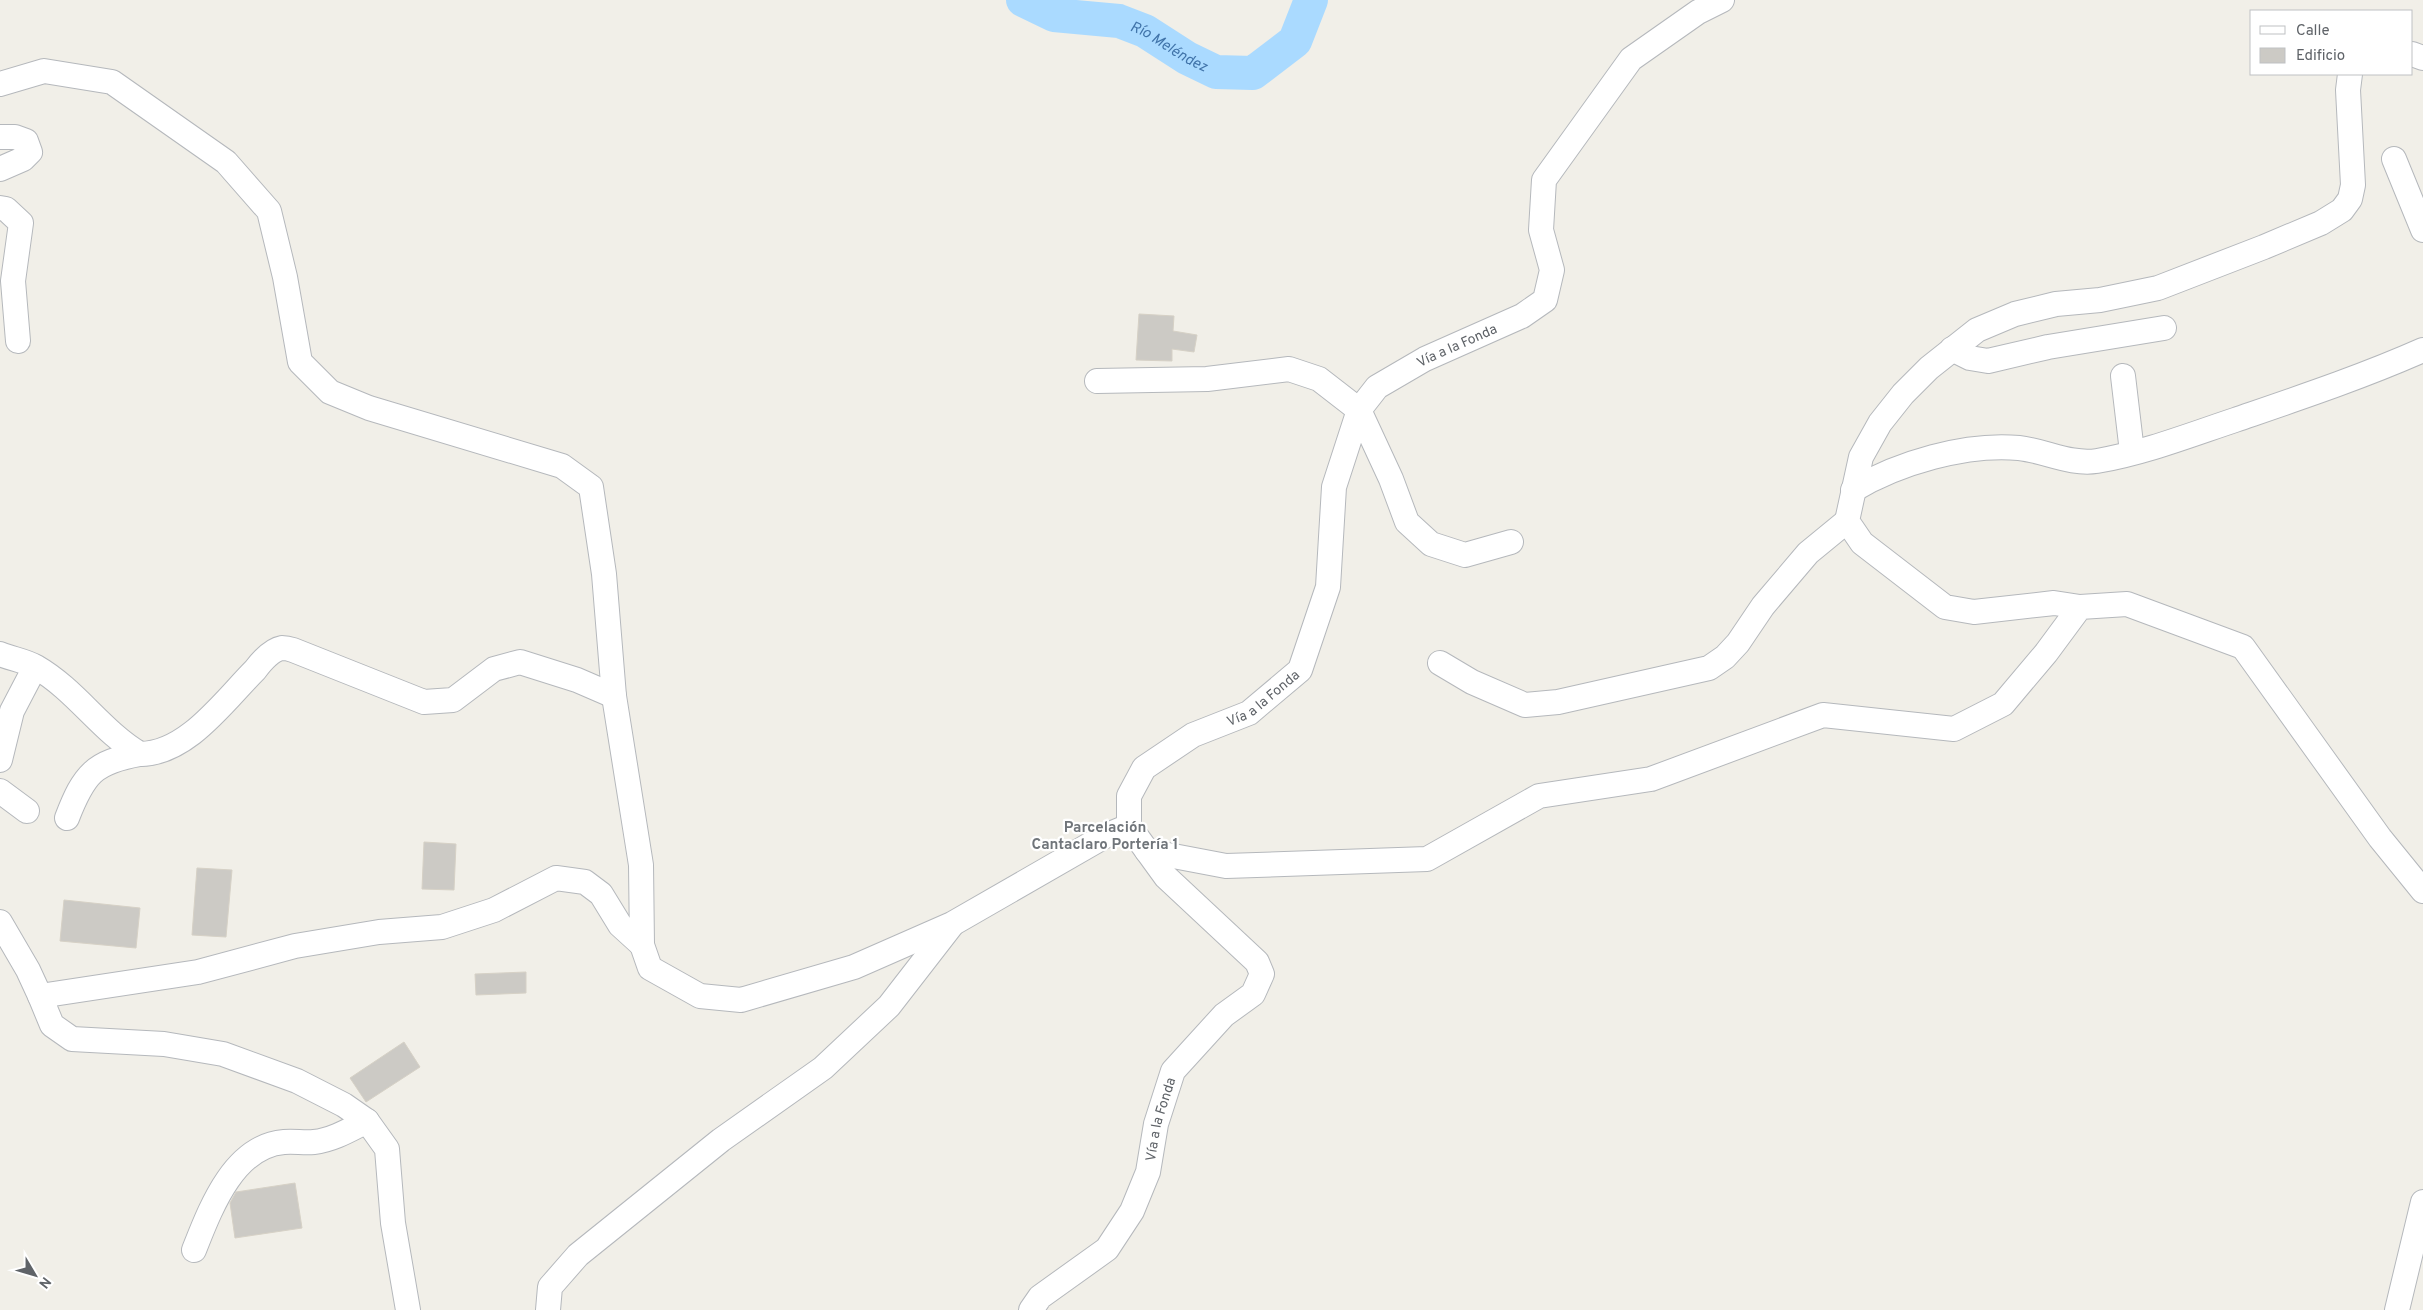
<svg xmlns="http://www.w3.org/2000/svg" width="2423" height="1310" viewBox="0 0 2423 1310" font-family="Overpass,sans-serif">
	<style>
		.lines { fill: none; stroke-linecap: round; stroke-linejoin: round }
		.river { stroke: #aadaff; stroke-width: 34 }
		.building { fill: #cccac5; stroke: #d6d1c6 }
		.minor-casing { stroke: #b5b8bc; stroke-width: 26 }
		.minor { stroke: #fff; stroke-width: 24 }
		.labels { text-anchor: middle; stroke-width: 4.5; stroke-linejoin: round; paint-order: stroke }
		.street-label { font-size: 14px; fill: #5f6368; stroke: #fff }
		.water-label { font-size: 15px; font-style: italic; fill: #4174aa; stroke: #fff }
		.neighbourhood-label { font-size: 15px; font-weight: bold; fill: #70757a; stroke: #fff }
	</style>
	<rect width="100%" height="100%" fill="#f1efe8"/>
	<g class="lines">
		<path class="river" id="s1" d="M1023,0L1054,15L1119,21L1145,31L1187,58L1216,72L1253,73L1295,41L1311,0"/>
	</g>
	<g class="building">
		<polygon points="1139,314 1174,316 1173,331 1197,335 1194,352 1172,349 1172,361 1136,360"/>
		<polygon points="424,842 456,844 454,890 422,889"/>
		<polygon points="197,868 232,870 226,937 192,935"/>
		<polygon points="64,900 140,908 136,948 60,941"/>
		<polygon points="526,972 526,993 476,995 475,974"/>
		<polygon points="404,1042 420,1067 366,1102 350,1078"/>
		<polygon points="295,1183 302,1228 235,1238 230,1203 236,1192"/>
	</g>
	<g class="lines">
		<g class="minor-casing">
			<g id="minor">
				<polyline points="2412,54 2423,58"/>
				<polyline points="0,84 44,71 112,82 226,162 269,211 285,277 300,362 330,392 369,408 562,466 591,487 604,574 614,696 641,865 642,945 650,968 700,996 741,1000 854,967 952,924 1105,836 1129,826"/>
				<polyline points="0,137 15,137 26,141 30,152 23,159 0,169"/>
				<polyline points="2394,159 2423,230"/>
				<polyline points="0,208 6,209 21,223 13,281 18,341"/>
				<polyline points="1952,349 1970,358 1988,361 2048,347 2164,328"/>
				<polyline points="2123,376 2132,452"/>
				<polyline points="1097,381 1207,379 1289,369 1319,379 1359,410 1391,479 1407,522 1431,544 1465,555 1511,542"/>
				<path d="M1853,490C1898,463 1966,443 2019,448C2046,451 2070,465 2097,461C2144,453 2190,435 2235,420C2299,398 2362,377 2423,350"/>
				<polyline points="2080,607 2054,603 1974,612 1945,607 1862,543 1847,521 1861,457 1880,423 1903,394 1929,368 1977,330 2015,314 2056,304 2100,300 2158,288 2264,247 2321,223 2342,210 2350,199 2353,185 2348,90 2350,74"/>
				<path d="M0,654C12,659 26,661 36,667C76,690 101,731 140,754C187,754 224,701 255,670C261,662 271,650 282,648C285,648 290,649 293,650L424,702L453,700L494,669L520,662L577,680L614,696"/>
				<polyline points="1440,663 1472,682 1525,705 1558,702 1709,668 1725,657 1738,643 1763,606 1808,553 1847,521"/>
				<polyline points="0,760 12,711 35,667"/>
				<polyline points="0,791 27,811"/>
				<path d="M67,818C84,774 94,762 140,754"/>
				<polyline points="1147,851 1226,866 1427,859 1539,796 1651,779 1823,715 1954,729 2003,704 2046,653 2080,607 2127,604 2243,647 2380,838 2423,891"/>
				<polyline points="0,922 28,970 40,996"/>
				<path d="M194,1250C210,1210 233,1146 284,1142C294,1141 304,1143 314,1142C333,1140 351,1129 367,1121"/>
				<polyline points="408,1310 393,1223 387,1149 367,1121 344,1105 297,1081 223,1054 164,1044 72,1039 52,1025 40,996 198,972 295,946 379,932 442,927 494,910 556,878 585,882 601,894 620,925 642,945"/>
				<polyline points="548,1310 550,1287 578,1255 721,1140 823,1068 889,1006 951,926"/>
				<path id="s2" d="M1031,1310L1040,1297L1107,1249L1132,1211L1148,1172L1156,1124L1173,1071L1224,1015L1253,994L1262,974L1257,962L1166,877L1129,826V796L1144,768L1193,735L1249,713L1300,670L1328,587L1334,487L1359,410L1377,387L1425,359L1522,316L1545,300L1552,270L1541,230L1544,180L1631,59L1698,12L1722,0"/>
				<polyline points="2397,1310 2423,1202"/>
			</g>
		</g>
		<use href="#minor" class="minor"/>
	</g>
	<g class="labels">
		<g class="street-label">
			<text dy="5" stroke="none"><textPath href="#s2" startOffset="1260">Vía a la Fonda</textPath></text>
			<text dy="5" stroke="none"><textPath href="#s2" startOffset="825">Vía a la Fonda</textPath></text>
			<text dy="5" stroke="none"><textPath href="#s2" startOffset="240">Vía a la Fonda</textPath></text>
		</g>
		<g class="water-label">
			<text dy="5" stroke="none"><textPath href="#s1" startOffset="156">Río Meléndez</textPath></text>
		</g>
		<g class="neighbourhood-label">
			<text x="1105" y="832">Parcelación<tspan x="1105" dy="17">Cantaclaro Portería 1</tspan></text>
		</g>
	</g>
	<rect x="2250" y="10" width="162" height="65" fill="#ffffff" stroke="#bfc1c3"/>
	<rect x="2260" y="26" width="25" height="8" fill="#ffffff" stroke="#bfc1c3"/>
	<text x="2296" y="35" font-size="15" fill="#5f6368">Calle</text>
	<rect x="2260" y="48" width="25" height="15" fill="#cccac5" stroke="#bfc1c3"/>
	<text x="2296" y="60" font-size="15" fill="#5f6368">Edificio</text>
	<g transform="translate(35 1275) rotate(128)" stroke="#ffffff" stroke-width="4" paint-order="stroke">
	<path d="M0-4L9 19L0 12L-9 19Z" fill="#5f6368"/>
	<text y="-8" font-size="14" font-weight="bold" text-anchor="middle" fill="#5f6368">N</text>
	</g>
</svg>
